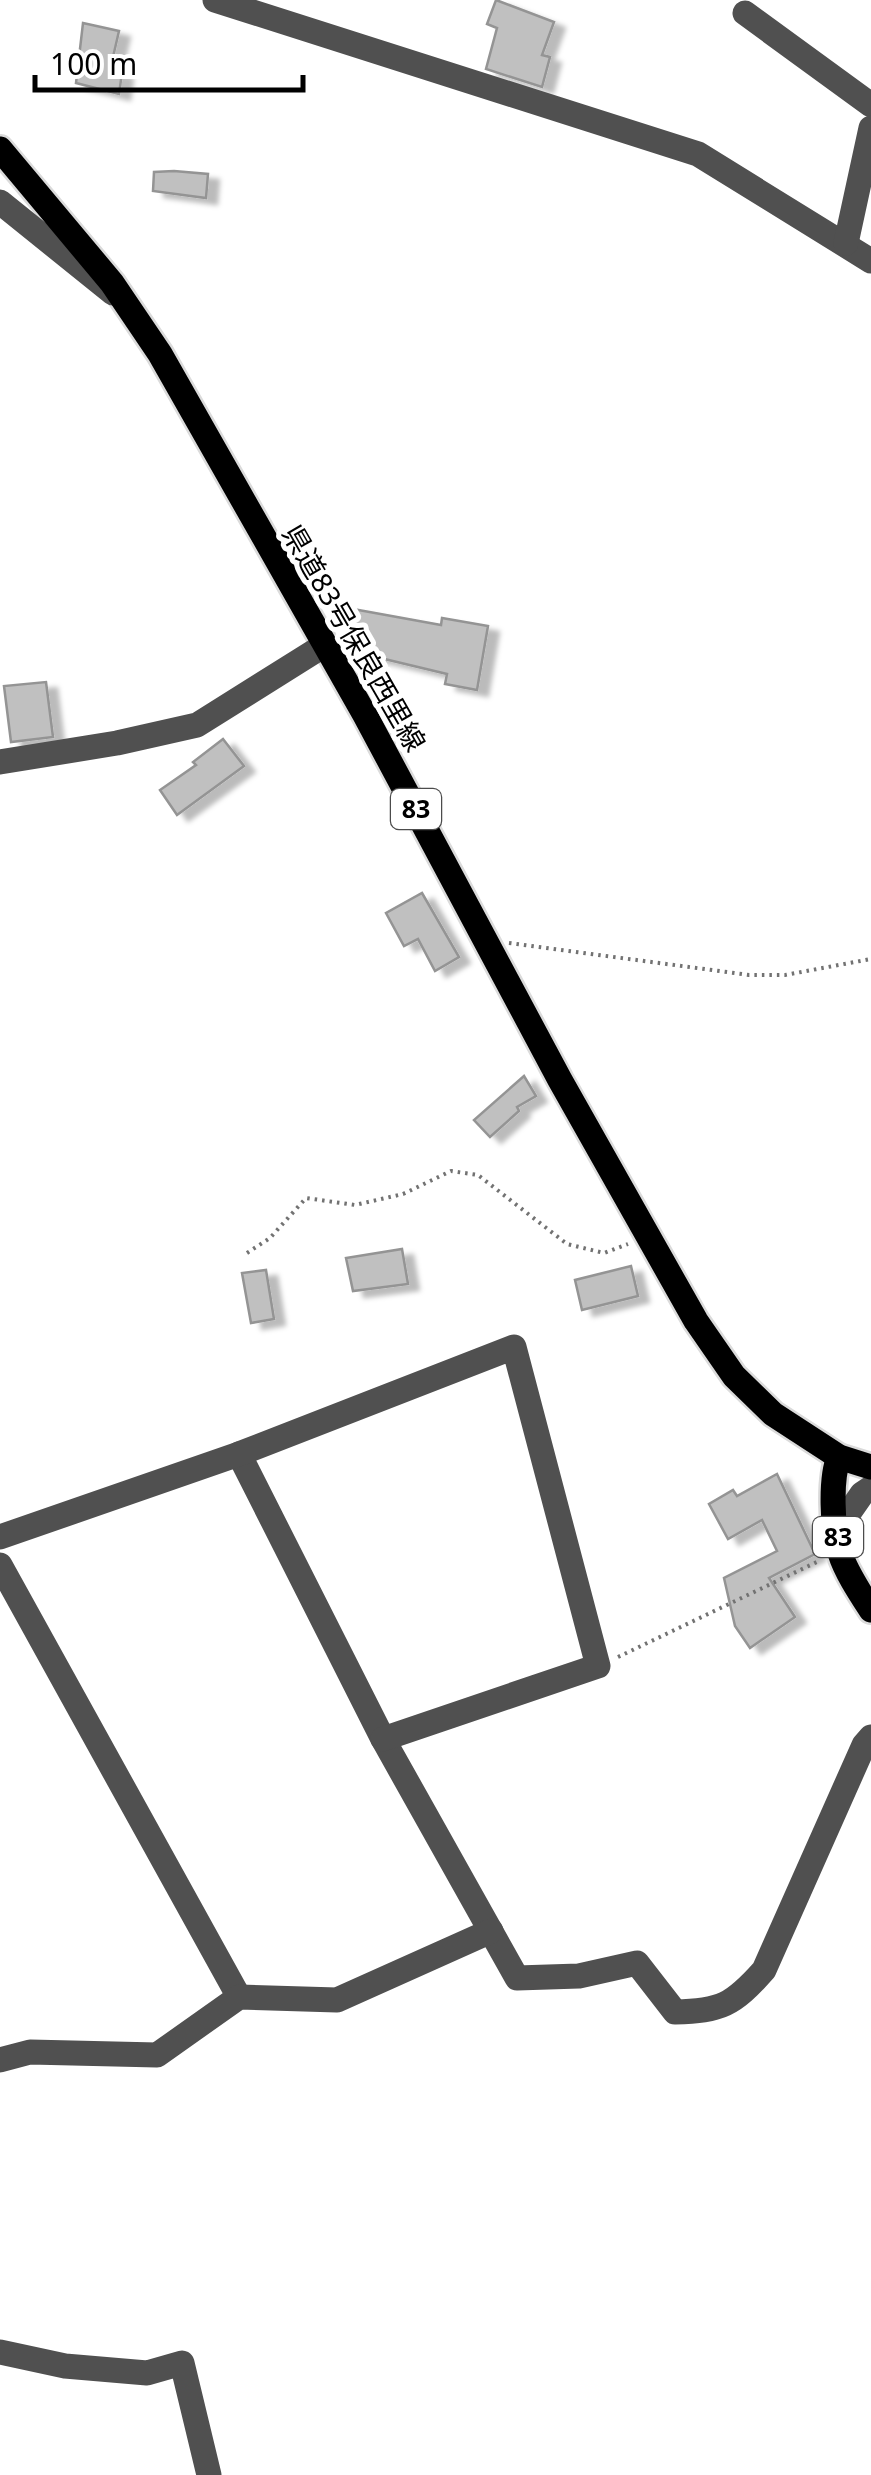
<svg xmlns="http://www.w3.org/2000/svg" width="871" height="2475" viewBox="0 0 871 2475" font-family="'Noto Sans','Noto Sans JP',sans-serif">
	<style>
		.building { fill: #c0c0c0; stroke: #949494; stroke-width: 2.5; filter: url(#shadow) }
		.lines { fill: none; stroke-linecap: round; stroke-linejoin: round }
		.major-casing { stroke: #dbdbdb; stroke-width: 30 }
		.path { stroke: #727272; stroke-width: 4; stroke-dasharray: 2.5 5; stroke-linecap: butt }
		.minor { stroke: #505050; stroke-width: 25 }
		.major { stroke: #000; stroke-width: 25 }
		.labels { text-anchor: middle; stroke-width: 10; stroke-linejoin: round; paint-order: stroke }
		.shield { fill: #fff; stroke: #4c4c4c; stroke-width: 2.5 }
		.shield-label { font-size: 25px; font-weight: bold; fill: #000 }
		.street-label { font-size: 28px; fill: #000; stroke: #fff }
	</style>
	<defs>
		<filter id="shadow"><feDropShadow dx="11" dy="6" stdDeviation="2.5" flood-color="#0004"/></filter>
	</defs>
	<rect width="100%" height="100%" fill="#fff"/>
	<g class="building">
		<polygon points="496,0 554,22 542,55 550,57 542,87 486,69 497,28 487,24"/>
		<polygon points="83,23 119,31 110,70 122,73 119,94 76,83"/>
		<polygon points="174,171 208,174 206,198 153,191 154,172"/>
		<polygon points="353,609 441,625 442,618 488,626 477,690 445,684 447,674 347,650"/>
		<polygon points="46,682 53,737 11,742 4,686"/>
		<polygon points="223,739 244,766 177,815 160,790 196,765 193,762"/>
		<polygon points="422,893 459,957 435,971 418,939 404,946 386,913"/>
		<polygon points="524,1076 536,1096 517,1107 519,1111 490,1137 474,1120"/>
		<polygon points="402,1249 408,1284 353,1291 346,1258"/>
		<polygon points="631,1266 638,1296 582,1310 575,1280"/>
		<polygon points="266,1270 274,1319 251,1323 242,1273"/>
		<polygon points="777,1474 815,1554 769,1578 795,1617 750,1648 735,1626 724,1578 777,1551 762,1520 728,1539 709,1504 733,1490 737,1496"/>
	</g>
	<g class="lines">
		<g class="major-casing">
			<g id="major">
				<polyline points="0,149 112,283 160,354 365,715 560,1080 696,1321 734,1376 773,1414 839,1457 871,1467"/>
				<path d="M839,1457C830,1479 832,1530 840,1553C846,1572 860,1593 871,1610"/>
			</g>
		</g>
		<g class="path">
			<polyline points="509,943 749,975 785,975 871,959"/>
			<polyline points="247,1253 270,1238 306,1198 355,1205 403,1194 451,1171 478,1175 567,1244 604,1253 628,1244"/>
			<polyline points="618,1657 821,1560"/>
		</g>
		<g class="minor">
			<polyline points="215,0 698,154 871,261"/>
			<polyline points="745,13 871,105"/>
			<polyline points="0,202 113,293"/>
			<polyline points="846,243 871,128"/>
			<polyline points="0,762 117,743 197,725 323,646"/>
			<path d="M239,1454L383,1739L517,1978L579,1976L637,1963L675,2012C721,2011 733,2005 764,1970L864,1745L871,1737"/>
			<polyline points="837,1530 862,1494 871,1488"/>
			<polyline points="0,1537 239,1454 514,1347 598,1666 383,1739"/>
			<polyline points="0,1565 239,1997"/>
			<polyline points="0,2060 30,2052 157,2055 239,1997 337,2000 491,1931"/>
			<polyline points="0,2352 65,2366 147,2373 182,2363 209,2475"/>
		</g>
		<use href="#major" class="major"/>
	</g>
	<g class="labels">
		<g class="shield">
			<rect x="391" y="789" width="50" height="40" rx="8"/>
			<rect x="813" y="1517" width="50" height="40" rx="8"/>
		</g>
		<g class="shield-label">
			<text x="416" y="818">83</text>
			<text x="838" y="1546">83</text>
		</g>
		<g class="street-label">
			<text transform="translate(354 638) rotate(60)" y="10">県道83号保良西里線</text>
		</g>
	</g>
	<path d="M35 75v15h268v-15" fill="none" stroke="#000000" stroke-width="5"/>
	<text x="50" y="75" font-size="30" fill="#000000" stroke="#ffffff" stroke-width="8" paint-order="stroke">100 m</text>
</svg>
